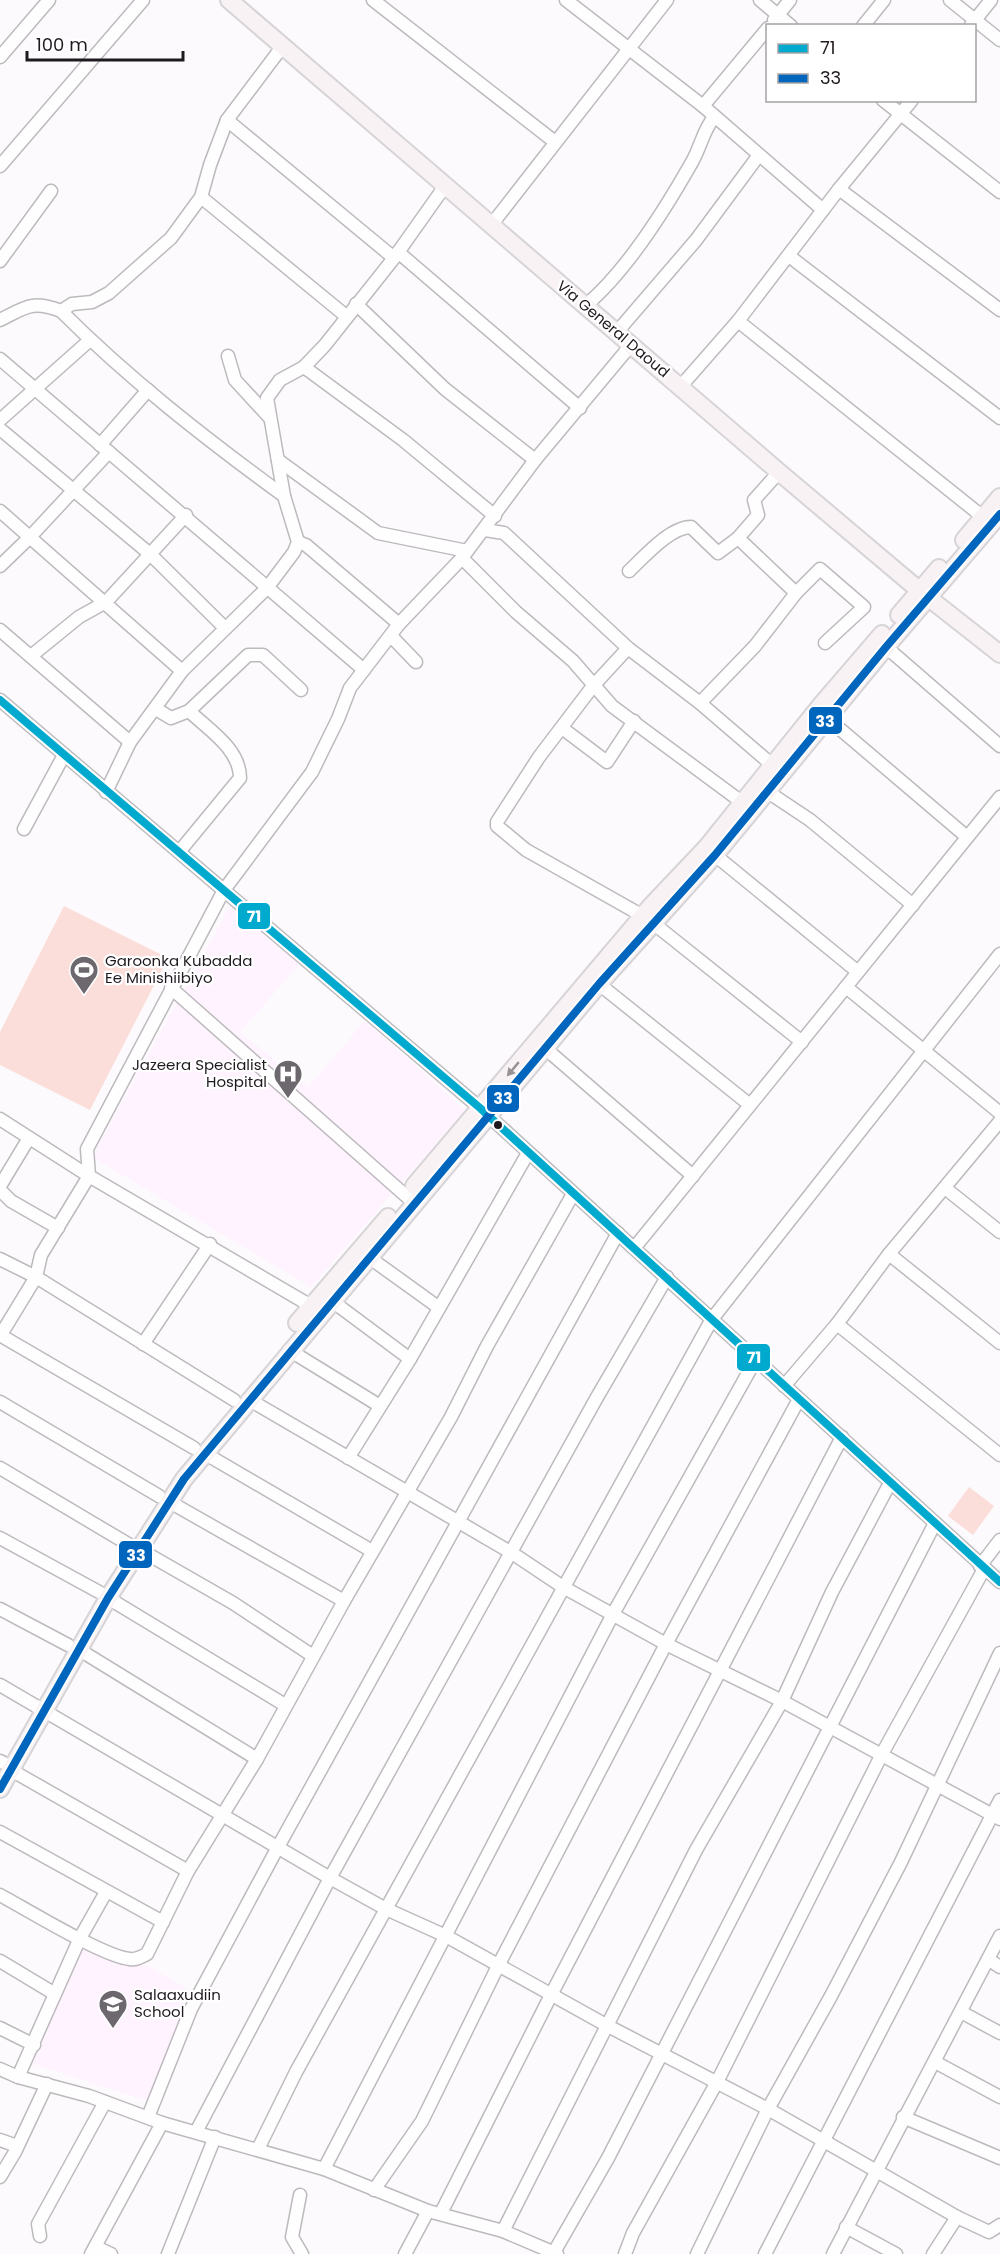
<svg xmlns="http://www.w3.org/2000/svg" width="1000" height="2254" viewBox="0 0 1000 2254" font-family="Poppins,sans-serif">
	<style>
		.built { fill: #fef3fe }
		.green { fill: #fbded9 }
		.lines { fill: none; stroke-linecap: round; stroke-linejoin: round }
		.minor-casing { stroke: #bdbabd; stroke-width: 15 }
		.major-casing { stroke: #d6d4d6; stroke-width: 20 }
		.minor { stroke: #fffeff; stroke-width: 12 }
		.major { stroke: #f9f2f4; stroke-width: 16 }
		.bus-1-casing { stroke: #fff; stroke-width: 12 }
		.bus-2-casing { stroke: #fff; stroke-width: 12 }
		.bus-1 { stroke: #00a9ce; stroke-width: 8 }
		.bus-2 { stroke: #0065bd; stroke-width: 8 }
		.oneway { fill: #979194 }
		.bus-dot { fill: #1f1a1f; stroke: #fff; stroke-width: 2 }
		.labels { text-anchor: middle; stroke-width: 4.5; stroke-linejoin: round; paint-order: stroke }
		.street-label { font-size: 15px; fill: #1f1a1f; stroke: #fff }
		.poi-label { font-size: 15px; fill: #1f1a1f; stroke: #fff; text-anchor: start }
		.line-badge { stroke: #fff; stroke-width: 2 }
		.badge-label { font-size: 16px; text-anchor: middle; font-weight: bold; fill: #fff }
	</style>
	<rect width="100%" height="100%" fill="#fdfafd"/>
	<g class="built">
		<polygon points="230,906 299,965 240,1032 308,1087 365,1021 465,1110 311,1287 92,1157"/>
		<polygon points="82,1944 130,1965 148,1966 195,1993 148,2101 33,2064"/>
	</g>
	<g class="green">
		<polygon points="64,906 168,958 90,1110 0,1065 0,1032"/>
		<polygon points="969,1487 994,1506 973,1535 948,1516"/>
	</g>
	<g class="lines">
		<g class="minor-casing">
			<g id="minor">
				<polyline points="373,0 555,142"/>
				<polyline points="566,0 703,106 823,210"/>
				<polyline points="760,0 791,26"/>
				<polyline points="950,0 1000,40"/>
				<polyline points="774,20 790,0"/>
				<polyline points="971,25 991,0"/>
				<polyline points="863,26 884,0"/>
				<polyline points="0,57 49,0"/>
				<polyline points="883,100 1000,192"/>
				<polyline points="703,106 768,28"/>
				<polyline points="227,120 394,258"/>
				<polyline points="0,166 143,0"/>
				<polyline points="839,189 1000,310"/>
				<polyline points="201,197 346,316"/>
				<polyline points="492,224 667,0"/>
				<polyline points="398,252 580,408"/>
				<polyline points="789,256 1000,418"/>
				<polyline points="0,261 51,191"/>
				<polyline points="356,304 445,389 535,460"/>
				<path d="M585,306C626,272 666,208 692,162C701,146 703,131 714,117"/>
				<polyline points="61,311 72,304 92,302 109,293 171,238 201,197 210,165 227,120 282,47"/>
				<path d="M0,320C26,307 32,300 61,311C129,379 206,439 284,496"/>
				<polyline points="738,321 983,517"/>
				<polyline points="617,332 696,240 759,155"/>
				<polyline points="228,356 235,380 269,417"/>
				<polyline points="0,359 364,670"/>
				<polyline points="304,367 403,440 495,516"/>
				<polyline points="681,386 738,321 839,189 912,100"/>
				<polyline points="0,420 90,340"/>
				<polyline points="0,429 150,554 225,628"/>
				<polyline points="100,445 148,390"/>
				<polyline points="278,460 378,533 467,551"/>
				<polyline points="0,511 182,671"/>
				<polyline points="485,530 504,533 628,648 700,703 778,770"/>
				<polyline points="738,538 758,515 754,500 779,472"/>
				<polyline points="298,542 306,545 399,624"/>
				<polyline points="462,558 516,612 573,661 612,706 743,803"/>
				<polyline points="0,566 30,537 109,452"/>
				<path d="M629,571C644,557 670,527 691,527L718,553L738,538L796,593"/>
				<polyline points="0,630 130,742"/>
				<polyline points="391,636 416,662"/>
				<polyline points="886,647 1000,746"/>
				<polyline points="628,648 593,686 539,757 497,822 497,826 526,850 643,916"/>
				<polyline points="31,656 79,617 106,602 186,515"/>
				<polyline points="0,700 480,1108 1000,1582"/>
				<polyline points="700,703 755,646 796,593 820,569 864,607 825,643"/>
				<polyline points="156,709 171,718 189,711 248,655 263,655 301,690"/>
				<polyline points="827,718 967,837"/>
				<polyline points="562,728 607,762 634,721"/>
				<polyline points="106,792 130,742 182,671 267,588 294,552 298,542 284,496 267,398 280,380 304,367 325,345 394,258 445,186"/>
				<polyline points="768,792 810,820 913,905"/>
				<polyline points="24,829 64,755"/>
				<polyline points="710,851 858,972"/>
				<path d="M179,852L240,778C240,749 209,730 189,711"/>
				<polyline points="653,923 802,1042"/>
				<polyline points="599,984 750,1105"/>
				<polyline points="846,987 1000,1113"/>
				<polyline points="171,988 414,1203"/>
				<polyline points="546,1049 693,1176"/>
				<polyline points="0,1119 89,1176 318,1310"/>
				<polyline points="0,1186 29,1138"/>
				<polyline points="945,1188 1000,1232"/>
				<polyline points="0,1190 11,1201 58,1228"/>
				<polyline points="635,1247 1000,797"/>
				<polyline points="889,1254 1000,1343"/>
				<polyline points="370,1258 438,1307"/>
				<polyline points="0,1259 36,1277 234,1400"/>
				<polyline points="332,1301 410,1359"/>
				<polyline points="837,1324 1000,1455"/>
				<polyline points="0,1335 194,1448"/>
				<polyline points="0,1336 36,1277 41,1255 89,1176 87,1149 224,890 312,772 338,719 350,688 399,624 462,558 535,460 631,345"/>
				<polyline points="143,1344 210,1244"/>
				<polyline points="289,1350 380,1406"/>
				<polyline points="784,1386 837,1324 889,1254 1000,1121"/>
				<polyline points="248,1399 512,1553 563,1587 666,1644 782,1701 1000,1819"/>
				<polyline points="0,1402 159,1496"/>
				<polyline points="204,1453 372,1551"/>
				<polyline points="348,1458 410,1359 528,1153"/>
				<polyline points="0,1468 128,1544"/>
				<polyline points="168,1501 344,1601"/>
				<polyline points="0,1538 99,1592"/>
				<polyline points="137,1548 233,1603 313,1656"/>
				<polyline points="980,1566 1000,1540"/>
				<polyline points="108,1598 285,1705"/>
				<polyline points="0,1609 68,1645"/>
				<polyline points="78,1649 257,1759"/>
				<polyline points="0,1685 330,1878 386,1909 446,1936 606,2025 768,2109 957,2217"/>
				<polyline points="0,1761 4,1763"/>
				<polyline points="11,1770 188,1871"/>
				<polyline points="0,1832 163,1922"/>
				<path d="M0,1895C26,1909 104,1957 130,1959C136,1960 141,1957 147,1954L188,1871L257,1759L344,1601L451,1417L487,1346L573,1194"/>
				<polyline points="988,1959 1000,1967"/>
				<polyline points="0,1961 55,1994"/>
				<polyline points="961,2012 1000,2033"/>
				<polyline points="0,2028 34,2045"/>
				<polyline points="935,2062 1000,2097"/>
				<polyline points="0,2069 18,2077 89,2096 162,2123 324,2169 428,2211 503,2231 557,2254"/>
				<polyline points="18,2077 80,1938 106,1892"/>
				<polyline points="148,2117 191,2009 278,1847 618,1233"/>
				<polyline points="903,2117 1000,2158"/>
				<polyline points="196,2132 330,1878 596,1399 667,1277"/>
				<polyline points="0,2140 17,2146"/>
				<polyline points="258,2149 296,2072 712,1319 1000,954"/>
				<polyline points="324,2169 613,1614 756,1359"/>
				<polyline points="0,2177 15,2152 47,2084"/>
				<polyline points="374,2190 422,2121 498,1966 666,1644 798,1401"/>
				<polyline points="300,2195 292,2237 302,2254"/>
				<polyline points="441,2213 551,1995 842,1437"/>
				<polyline points="846,2227 896,2254"/>
				<polyline points="503,2231 696,1850 782,1701 832,1592 890,1483"/>
				<polyline points="40,2236 38,2224 105,2102"/>
				<polyline points="96,2247 111,2254"/>
				<polyline points="91,2254 162,2123"/>
				<polyline points="168,2254 215,2137"/>
				<polyline points="405,2254 428,2211"/>
				<polyline points="553,2254 608,2158 935,1523"/>
				<polyline points="625,2254 633,2233 717,2082 882,1754 984,1569"/>
				<polyline points="697,2254 768,2109 831,1996 901,1862 1000,1653"/>
				<polyline points="765,2254 1000,1800"/>
				<polyline points="833,2254 1000,1936"/>
				<polyline points="933,2254 957,2217 989,2232 1000,2225"/>
			</g>
		</g>
		<g class="major-casing">
			<g id="major">
				<polyline points="229,0 779,472 920,591 1000,654"/>
				<polyline points="964,540 1000,497"/>
				<polyline points="899,615 939,568"/>
				<polyline points="414,1186 651,906 706,848 821,705 882,634"/>
				<polyline points="297,1323 388,1217"/>
				<polyline points="0,1789 108,1598 184,1479 599,984 715,855 886,647 1000,514"/>
			</g>
		</g>
		<use href="#minor" class="minor"/>
		<use href="#major" class="major"/>
		<g class="bus-1-casing">
			<polyline id="bus-1" points="0,700 480,1108 1000,1582"/>
		</g>
		<g class="bus-2-casing">
			<polyline id="bus-2" points="0,1789 108,1598 184,1479 599,984 715,855 886,647 1000,514"/>
		</g>
		<use href="#bus-1" class="bus-1"/>
		<use href="#bus-2" class="bus-2"/>
	</g>
	<defs><path id="oneway-solid" d="M-6-.8H1V-3.2L6.5 0L1 3.2V.8H-6Z" transform="scale(1.5)"/></defs>
	<use class="oneway" href="#oneway-solid" transform="translate(513 1069) rotate(130)"/>
	<defs>
		<g id="stadium-pin" transform="scale(1.5)"><path d="M0 17L-7.5 6A9.5 9.5 0 1 1 7.5 6Z" fill="#6d686d" stroke="#fff"/><path d="M0-5a6.5 5 0 1 0 0 10a6.5 5 0 1 0 0-10ZM-3.5-1.8h7v3.6h-7Z" fill="#fff"/></g>
		<g id="hospital-pin" transform="scale(1.5)"><path d="M0 17L-7.5 6A9.5 9.5 0 1 1 7.5 6Z" fill="#6d686d" stroke="#fff"/><path d="M-5-5h3v3.5h4V-5h3V5h-3V1.5h-4V5h-3Z" fill="#fff"/></g>
		<g id="school-pin" transform="scale(1.5)"><path d="M0 17L-7.5 6A9.5 9.5 0 1 1 7.5 6Z" fill="#6d686d" stroke="#fff"/><path d="M0-5L7-2L0 1L-7-2ZM-4 1L0 2.5L4 1V4Q0 6-4 4Z" fill="#fff"/></g>
	</defs>
	<g fill-rule="evenodd">
		<use href="#stadium-pin" x="84" y="970"/>
		<use href="#hospital-pin" x="288" y="1074"/>
		<use href="#school-pin" x="113" y="2004"/>
	</g>
	<circle class="bus-dot" cx="498" cy="1125" r="5"/>
	<g class="labels">
		<g class="street-label">
			<text transform="translate(613 329) rotate(40)" y="5">Via General Daoud</text>
		</g>
		<g class="poi-label">
			<text x="105" y="966">Garoonka Kubadda<tspan x="105" dy="17">Ee Minishiibiyo</tspan></text>
			<text x="267" y="1070" text-anchor="end">Jazeera Specialist<tspan x="267" dy="17">Hospital</tspan></text>
			<text x="134" y="2000">Salaaxudiin<tspan x="134" dy="17">School</tspan></text>
		</g>
	</g>
	<g class="line-badge">
		<rect x="808" y="706" width="35" height="29" rx="6" fill="#0065bd"/>
		<rect x="237" y="902" width="34" height="28" rx="6" fill="#00a9ce"/>
		<rect x="486" y="1084" width="34" height="29" rx="6" fill="#0065bd"/>
		<rect x="736" y="1343" width="35" height="29" rx="6" fill="#00a9ce"/>
		<rect x="118" y="1540" width="35" height="29" rx="6" fill="#0065bd"/>
	</g>
	<g class="badge-label">
		<text x="825" y="727">33</text>
		<text x="254" y="922">71</text>
		<text x="503" y="1104">33</text>
		<text x="754" y="1363">71</text>
		<text x="136" y="1561">33</text>
	</g>
	<rect x="766" y="24" width="210" height="78" fill="#ffffff" stroke="#a5a3a5" stroke-width="1.5"/>
	<rect x="778" y="44" width="30" height="9" fill="#00a9ce" stroke="#a5a3a5" stroke-width="1.5"/>
	<text x="820" y="54" font-size="18" fill="#1f1a1f">71</text>
	<rect x="778" y="74" width="30" height="9" fill="#0065bd" stroke="#a5a3a5" stroke-width="1.5"/>
	<text x="820" y="84" font-size="18" fill="#1f1a1f">33</text>
	<path d="M27 51v9h156v-9" fill="none" stroke="#1f1a1f" stroke-width="3"/>
	<text x="36" y="51" font-size="18" fill="#1f1a1f" stroke="#ffffff" stroke-width="4.5" paint-order="stroke">100 m</text>
</svg>
